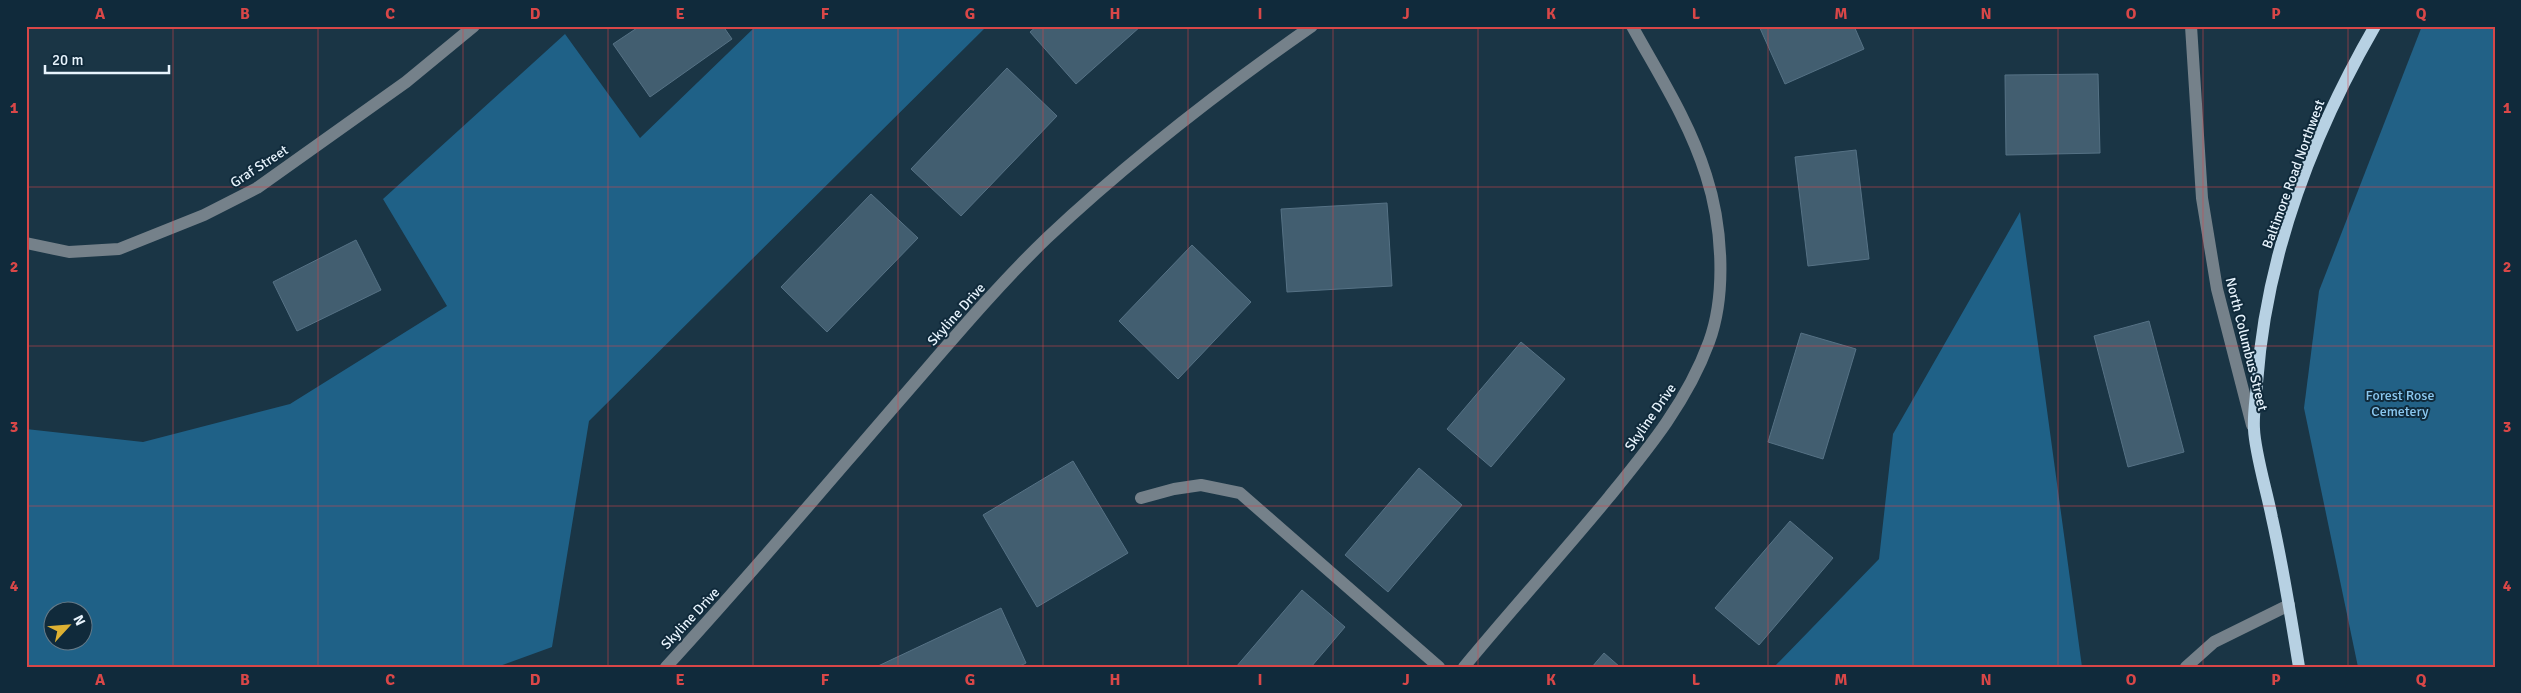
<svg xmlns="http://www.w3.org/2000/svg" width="2521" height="693" viewBox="0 0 2521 693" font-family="Signika,sans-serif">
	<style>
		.green { fill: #226186 }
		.forest { fill: #1f6187; fill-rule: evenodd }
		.building { fill: #425e70; stroke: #567285 }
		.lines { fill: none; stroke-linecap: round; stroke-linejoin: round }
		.minor { stroke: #75818a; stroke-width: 12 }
		.major { stroke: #b7d1e3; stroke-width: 12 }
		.grid { fill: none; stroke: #d94748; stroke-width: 1; stroke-opacity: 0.55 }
		.labels { text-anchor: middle; stroke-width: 4; stroke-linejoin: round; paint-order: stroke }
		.street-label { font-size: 14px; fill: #e8f4fd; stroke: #102a3b }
		.park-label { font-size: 14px; fill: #8ac7ef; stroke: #102a3b }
		.neatline { fill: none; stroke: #d94748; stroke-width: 2 }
		.grid-label { font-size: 16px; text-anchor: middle; font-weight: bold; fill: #d94748 }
	</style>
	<rect width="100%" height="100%" fill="#1a3545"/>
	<polygon class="green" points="2422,26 2495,26 2495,667 2358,667 2304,408 2319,291"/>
	<g class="forest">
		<path d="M756,26H987L589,421L552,647L497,667H26V429L143,442L290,404L447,306L383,199L565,34L640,138ZM52,610H82V640H52Z"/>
		<polygon points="2020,212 2082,667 1774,667 1879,559 1893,434"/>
	</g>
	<g class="building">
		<polygon points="640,26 723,26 732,39 650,97 613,44"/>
		<polygon points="1037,26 1141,26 1076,84 1030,32"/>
		<polygon points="1759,26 1854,26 1864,49 1785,84"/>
		<polygon points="1007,68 1057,116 961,216 911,169"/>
		<polygon points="2098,74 2100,153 2006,155 2005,75"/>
		<polygon points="1856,150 1869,259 1808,266 1795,157"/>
		<polygon points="871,194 918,238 827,332 781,287"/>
		<polygon points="1387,203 1392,286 1287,292 1281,209"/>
		<polygon points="356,240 381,290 297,331 273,282"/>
		<polygon points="1192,245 1251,302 1178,379 1119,321"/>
		<polygon points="2149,321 2184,452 2128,467 2094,336"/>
		<polygon points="1801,333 1856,349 1823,459 1768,442"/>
		<polygon points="1521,342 1565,379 1491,467 1447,429"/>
		<polygon points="1073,461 1128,553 1037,607 983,515"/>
		<polygon points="1419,468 1462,505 1388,592 1345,555"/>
		<polygon points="1790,521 1833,558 1759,645 1715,608"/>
		<polygon points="1302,590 1345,627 1311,667 1236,667"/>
		<polygon points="1001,608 1026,663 1018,667 876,667"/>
		<polygon points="1604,653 1620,667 1592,667"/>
	</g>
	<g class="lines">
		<g class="minor">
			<polyline points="2191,26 2202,198 2217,289 2252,425"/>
			<polyline points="26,243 69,252 119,249 204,215 257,188 406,82 474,26"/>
			<polyline points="1141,498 1174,489 1201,485 1240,493 1439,667"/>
			<path d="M666,667C746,580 822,490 899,401C947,346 994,289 1047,238C1130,160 1219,91 1312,26"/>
			<path d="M1464,667C1512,609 1562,554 1609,497C1648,449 1687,402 1709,342C1727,293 1722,224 1706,175C1689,121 1659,75 1632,26"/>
			<polyline points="2186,667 2214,642 2289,605"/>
		</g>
		<path class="major" d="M2299,667C2291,617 2283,567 2272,518C2267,492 2255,453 2254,429C2253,414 2256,398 2257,383C2266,257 2312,135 2375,26"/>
	</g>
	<path class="grid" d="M173,26V667M318,26V667M463,26V667M608,26V667M753,26V667M898,26V667M1043,26V667M1188,26V667M1333,26V667M1478,26V667M1623,26V667M1768,26V667M1913,26V667M2058,26V667M2203,26V667M2348,26V667M26,187H2495M26,346H2495M26,506H2495"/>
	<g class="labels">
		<g class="street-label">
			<text transform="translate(259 166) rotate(-33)" y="5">Graf Street</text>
			<text transform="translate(2293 174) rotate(-70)" y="5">Baltimore Road Northwest</text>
			<text transform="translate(956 314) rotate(-48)" y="5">Skyline Drive</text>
			<text transform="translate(2247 344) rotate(76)" y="5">North Columbus Street</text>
			<text transform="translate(1650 417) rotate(-55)" y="5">Skyline Drive</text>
			<text transform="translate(690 618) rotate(-47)" y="5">Skyline Drive</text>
		</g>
		<g class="park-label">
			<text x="2400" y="400">Forest Rose<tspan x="2400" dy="16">Cemetery</tspan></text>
		</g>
	</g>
	<rect width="2521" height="693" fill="none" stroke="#102a3b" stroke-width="55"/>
	<g transform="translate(68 626) rotate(64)"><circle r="24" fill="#102a3b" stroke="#667b89"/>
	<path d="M0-4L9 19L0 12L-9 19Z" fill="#ddb133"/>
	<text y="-8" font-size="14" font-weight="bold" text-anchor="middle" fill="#e8f4fd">N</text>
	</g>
	<path d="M45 65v8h124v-8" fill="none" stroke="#e8f4fd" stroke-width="2.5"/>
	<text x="52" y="65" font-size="15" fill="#e8f4fd" stroke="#102a3b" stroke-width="4" paint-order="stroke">20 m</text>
	<rect x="28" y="28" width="2466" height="638" class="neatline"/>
	<g class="grid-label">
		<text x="100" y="19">A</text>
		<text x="245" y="19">B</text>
		<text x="390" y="19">C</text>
		<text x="535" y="19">D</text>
		<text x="680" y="19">E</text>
		<text x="825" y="19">F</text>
		<text x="970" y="19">G</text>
		<text x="1115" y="19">H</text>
		<text x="1260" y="19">I</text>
		<text x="1406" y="19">J</text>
		<text x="1551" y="19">K</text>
		<text x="1696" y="19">L</text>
		<text x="1841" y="19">M</text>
		<text x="1986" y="19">N</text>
		<text x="2131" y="19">O</text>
		<text x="2276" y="19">P</text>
		<text x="2421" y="19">Q</text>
		<text x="14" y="113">1</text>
		<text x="2507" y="113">1</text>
		<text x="14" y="272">2</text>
		<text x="2507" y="272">2</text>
		<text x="14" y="432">3</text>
		<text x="2507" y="432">3</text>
		<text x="14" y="591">4</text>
		<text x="2507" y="591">4</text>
		<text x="100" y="685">A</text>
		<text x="245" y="685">B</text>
		<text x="390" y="685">C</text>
		<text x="535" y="685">D</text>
		<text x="680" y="685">E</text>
		<text x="825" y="685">F</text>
		<text x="970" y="685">G</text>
		<text x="1115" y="685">H</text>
		<text x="1260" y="685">I</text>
		<text x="1406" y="685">J</text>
		<text x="1551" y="685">K</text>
		<text x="1696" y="685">L</text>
		<text x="1841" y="685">M</text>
		<text x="1986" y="685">N</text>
		<text x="2131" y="685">O</text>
		<text x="2276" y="685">P</text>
		<text x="2421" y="685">Q</text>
	</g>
</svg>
